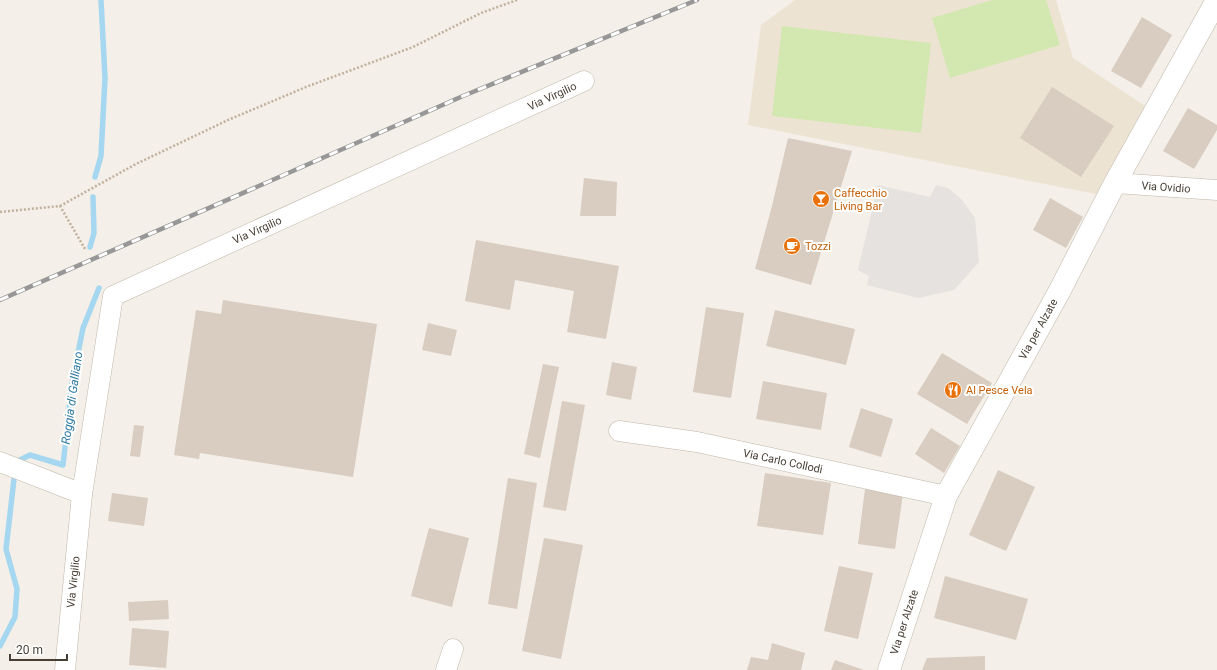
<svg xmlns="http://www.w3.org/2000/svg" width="1217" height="670" viewBox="0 0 1217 670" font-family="Roboto,sans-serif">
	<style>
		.education { fill: #ede3d2 }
		.green { fill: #d3e7b1 }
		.parking { fill: #e5e2df }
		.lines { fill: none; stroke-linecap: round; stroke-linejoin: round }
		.stream { stroke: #a5d7f0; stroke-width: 5.5 }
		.building { fill: #d8cdc0 }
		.minor-casing { stroke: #bfb6aa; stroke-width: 21 }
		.tertiary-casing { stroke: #bfb6aa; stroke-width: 23 }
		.path { stroke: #c1b19c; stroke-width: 2.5; stroke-dasharray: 2 2; stroke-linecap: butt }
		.minor { stroke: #fff; stroke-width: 20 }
		.tertiary { stroke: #fff; stroke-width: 22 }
		.rail-casing { stroke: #979797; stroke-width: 4.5 }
		.rail { stroke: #fff; stroke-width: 3; stroke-dasharray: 9; stroke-linecap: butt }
		.labels { text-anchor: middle; stroke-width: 4; stroke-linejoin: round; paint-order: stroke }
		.street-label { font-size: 11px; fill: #473f36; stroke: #fff }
		.food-label { font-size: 11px; fill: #c56008; stroke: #fff; text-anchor: start }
		.water-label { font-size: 12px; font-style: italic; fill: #2d79a2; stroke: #fff }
	</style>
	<rect width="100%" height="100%" fill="#f4efe8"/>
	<polygon class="education" points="795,0 1056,0 1073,58 1145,106 1096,194 748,125 761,25"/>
	<g class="green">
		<polygon points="992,0 1046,0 1060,45 950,78 932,18"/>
		<polygon points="782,26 931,43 921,133 772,116"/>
	</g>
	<polygon class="parking" points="878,185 930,197 936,185 948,188 962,200 975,218 979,262 954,290 918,298 867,285 869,276 858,270"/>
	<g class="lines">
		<g class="stream">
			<polyline points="95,177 101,156 105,78 101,0"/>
			<polyline points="90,247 94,233 93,197"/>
			<polyline points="20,460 30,455 63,465 72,383 83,328 99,288"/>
			<polyline points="0,646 15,617 17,589 6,549 14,479"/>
		</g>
	</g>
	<g class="building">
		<polygon points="1142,17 1172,35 1141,88 1111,71"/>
		<polygon points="1052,87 1114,126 1081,177 1020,138"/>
		<polygon points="1188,108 1217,125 1217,130 1194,169 1163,151"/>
		<polygon points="788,138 852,151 811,285 755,269 772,206"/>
		<polygon points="584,178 617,182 616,216 580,216"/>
		<polygon points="1050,198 1083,217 1066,248 1033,230"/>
		<polygon points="476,240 619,266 606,339 567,332 574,291 515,280 510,310 465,301"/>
		<polygon points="223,300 377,324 353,477 200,453 199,459 174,455 196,310 221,314"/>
		<polygon points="706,307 744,313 731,398 693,392"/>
		<polygon points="775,310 855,329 846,365 766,346"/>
		<polygon points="428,323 457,330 451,356 422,350"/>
		<polygon points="942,353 992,383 967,424 917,394"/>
		<polygon points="612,362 637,367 631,400 606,395"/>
		<polygon points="543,364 559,367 540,458 524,454"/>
		<polygon points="763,381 827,393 821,430 756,419"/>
		<polygon points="562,401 585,405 566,511 543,507"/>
		<polygon points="861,408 893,419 881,457 849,447"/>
		<polygon points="134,425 144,426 140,457 130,456"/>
		<polygon points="931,428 960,446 944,473 915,454"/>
		<polygon points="998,470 1035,487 1006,551 969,535"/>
		<polygon points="765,473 831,483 823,535 757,526"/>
		<polygon points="508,478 537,483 517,609 488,604"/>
		<polygon points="865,489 903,494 895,549 858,544"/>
		<polygon points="112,493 148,498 144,526 108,521"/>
		<polygon points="429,528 469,538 452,607 411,596"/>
		<polygon points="544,538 583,545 561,659 522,651"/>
		<polygon points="839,566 873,573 858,639 824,631"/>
		<polygon points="945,576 1028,599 1016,640 934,618"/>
		<polygon points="168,600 169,619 129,621 128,602"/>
		<polygon points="132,628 169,631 166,668 129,665"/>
		<polygon points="772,643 805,653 801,670 747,670 751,657 768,660"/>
		<polygon points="985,656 985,670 922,670 927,658"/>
		<polygon points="835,660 864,670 831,670"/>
	</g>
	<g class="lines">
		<g class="minor-casing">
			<g id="minor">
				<polyline points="1115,183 1217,190"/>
				<polyline points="619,431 697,442 946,496"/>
				<polyline points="0,462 82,494"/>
				<polyline points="65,670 82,494 113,296 584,81"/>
				<polyline points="446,670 453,649"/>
			</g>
		</g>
		<g class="tertiary-casing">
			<polyline id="tertiary" points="889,670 946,496 1059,292 1115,183 1217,0"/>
		</g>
		<g class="path">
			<polyline points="60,206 136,164 228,120 306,87 413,47 481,13 517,0"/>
			<polyline points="0,212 60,206 85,249"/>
		</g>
		<use href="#minor" class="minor"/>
		<use href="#tertiary" class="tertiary"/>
		<g class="rail-casing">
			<polyline id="rail" points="0,300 463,96 697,0"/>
		</g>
		<use href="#rail" class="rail"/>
	</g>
	<defs>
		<g id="bar-disc" transform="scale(0.9)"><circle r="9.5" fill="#e8710a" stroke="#fff"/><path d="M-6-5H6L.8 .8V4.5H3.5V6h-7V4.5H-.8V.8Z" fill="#fff"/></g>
		<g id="cafe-disc" transform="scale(0.9)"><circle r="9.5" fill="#e8710a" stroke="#fff"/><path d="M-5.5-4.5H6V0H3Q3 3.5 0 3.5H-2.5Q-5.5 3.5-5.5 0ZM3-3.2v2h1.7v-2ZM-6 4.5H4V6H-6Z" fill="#fff"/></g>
		<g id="restaurant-disc" transform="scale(0.9)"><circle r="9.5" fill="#e8710a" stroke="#fff"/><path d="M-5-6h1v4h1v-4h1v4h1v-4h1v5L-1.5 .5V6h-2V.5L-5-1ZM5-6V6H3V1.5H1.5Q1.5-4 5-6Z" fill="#fff"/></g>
	</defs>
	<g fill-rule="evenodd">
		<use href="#bar-disc" x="821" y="199"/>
		<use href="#cafe-disc" x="792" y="246"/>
		<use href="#restaurant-disc" x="953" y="390"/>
	</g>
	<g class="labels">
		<g class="street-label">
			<text transform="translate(552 96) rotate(-25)" y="4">Via Virgilio</text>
			<text transform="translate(1166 187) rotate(4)" y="4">Via Ovidio</text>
			<text transform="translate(257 230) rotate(-24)" y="4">Via Virgilio</text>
			<text transform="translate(1038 329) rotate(-61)" y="4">Via per Alzate</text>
			<text transform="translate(783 461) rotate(12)" y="4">Via Carlo Collodi</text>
			<text transform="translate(73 582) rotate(-84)" y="4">Via Virgilio</text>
			<text transform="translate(904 622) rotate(-72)" y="4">Via per Alzate</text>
		</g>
		<g class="food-label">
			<text x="834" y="197">Caffecchio<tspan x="834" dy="13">Living Bar</tspan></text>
			<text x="805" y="250">Tozzi</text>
			<text x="966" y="394">Al Pesce Vela</text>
		</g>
		<g class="water-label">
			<text transform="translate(72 398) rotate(-82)" y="4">Roggia di Galliano</text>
		</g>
	</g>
	<path d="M10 654v6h57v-6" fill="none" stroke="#473f36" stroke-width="2"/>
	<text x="16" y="654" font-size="12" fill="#473f36" stroke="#ffffff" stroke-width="3" paint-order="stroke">20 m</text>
</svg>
